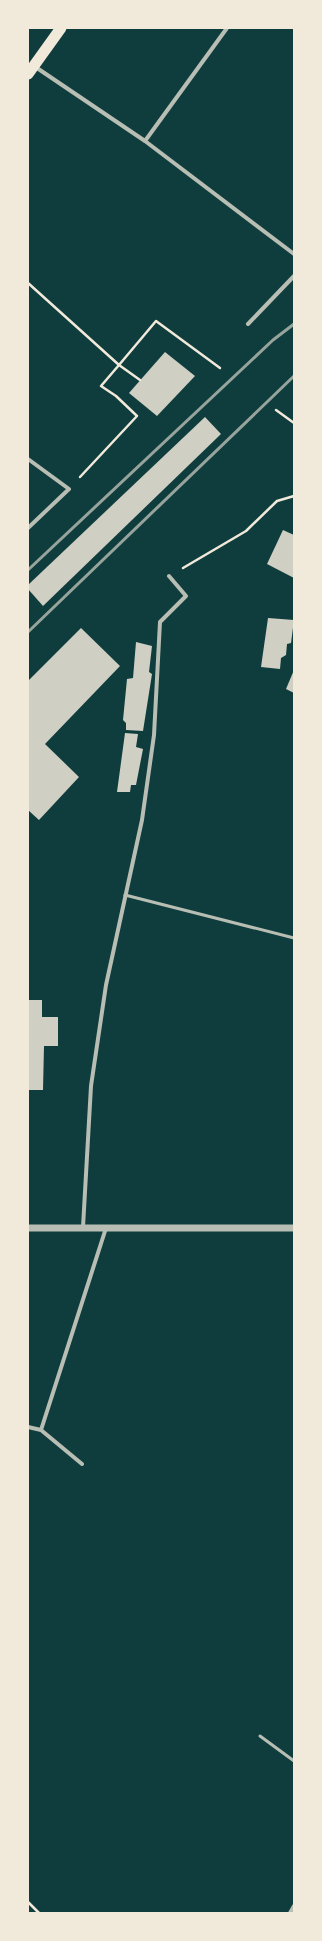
<svg xmlns="http://www.w3.org/2000/svg" width="322" height="1941" viewBox="0 0 322 1941" font-family="Poppins,sans-serif">
	<style>
		.building { fill: #cfcfc3 }
		.lines { fill: none; stroke-linecap: round; stroke-linejoin: round }
		.path { stroke: #f1e9da; stroke-width: 2.5 }
		.service { stroke: #b8beb3; stroke-width: 3 }
		.minor { stroke: #b8beb3; stroke-width: 4 }
		.tertiary { stroke: #b8beb3; stroke-width: 7 }
		.trunk { stroke: #f1e9da; stroke-width: 11 }
		.rail { stroke: #97a49c; stroke-width: 3 }
	</style>
	<rect width="100%" height="100%" fill="#0f3d3e"/>
	<g class="building">
		<polygon points="165,352 195,376 157,416 129,393"/>
		<polygon points="205,417 221,434 43,606 28,589 28,585"/>
		<polygon points="283,530 294,535 294,578 267,564"/>
		<polygon points="268,618 294,620 291,643 287,644 286,655 281,658 280,669 261,667"/>
		<polygon points="81,628 120,666 45,744 79,777 39,820 28,810 28,681"/>
		<polygon points="136,642 152,646 149,672 152,674 143,731 126,730 126,723 123,720 127,679 133,678"/>
		<polygon points="294,670 294,693 286,689"/>
		<polygon points="125,733 138,734 136,747 143,749 136,785 131,785 130,792 117,792"/>
		<polygon points="28,1000 42,1000 42,1017 58,1017 58,1046 44,1046 43,1090 28,1090"/>
	</g>
	<g class="lines">
		<g class="path">
			<polyline points="28,283 119,365 156,321 220,368"/>
			<polyline points="276,410 294,423"/>
			<polyline points="80,477 137,416 116,396 101,386 119,365 140,380"/>
			<polyline points="183,568 246,531 277,501 294,496"/>
			<polyline points="28,1902 39,1913"/>
		</g>
		<g class="service">
			<polyline points="125,895 294,938"/>
			<polyline points="260,1736 294,1761"/>
		</g>
		<g class="minor">
			<polyline points="34,66 145,141 294,254"/>
			<polyline points="145,141 227,28"/>
			<polyline points="248,324 294,276"/>
			<polyline points="28,459 69,489 28,528"/>
			<polyline points="83,1227 91,1086 106,985 142,820 154,735 160,622 186,596 169,576"/>
			<polyline points="28,1427 41,1430"/>
			<polyline points="82,1464 41,1430 106,1228"/>
			<polyline points="290,1913 294,1906"/>
		</g>
		<polyline class="tertiary" points="28,1228 294,1228"/>
		<polyline class="trunk" points="28,74 61,28"/>
		<g class="rail">
			<polyline points="28,570 273,340 294,324"/>
			<polyline points="28,632 294,376"/>
		</g>
	</g>
	<rect width="322" height="1941" fill="none" stroke="#f1e9da" stroke-width="58"/>
</svg>
